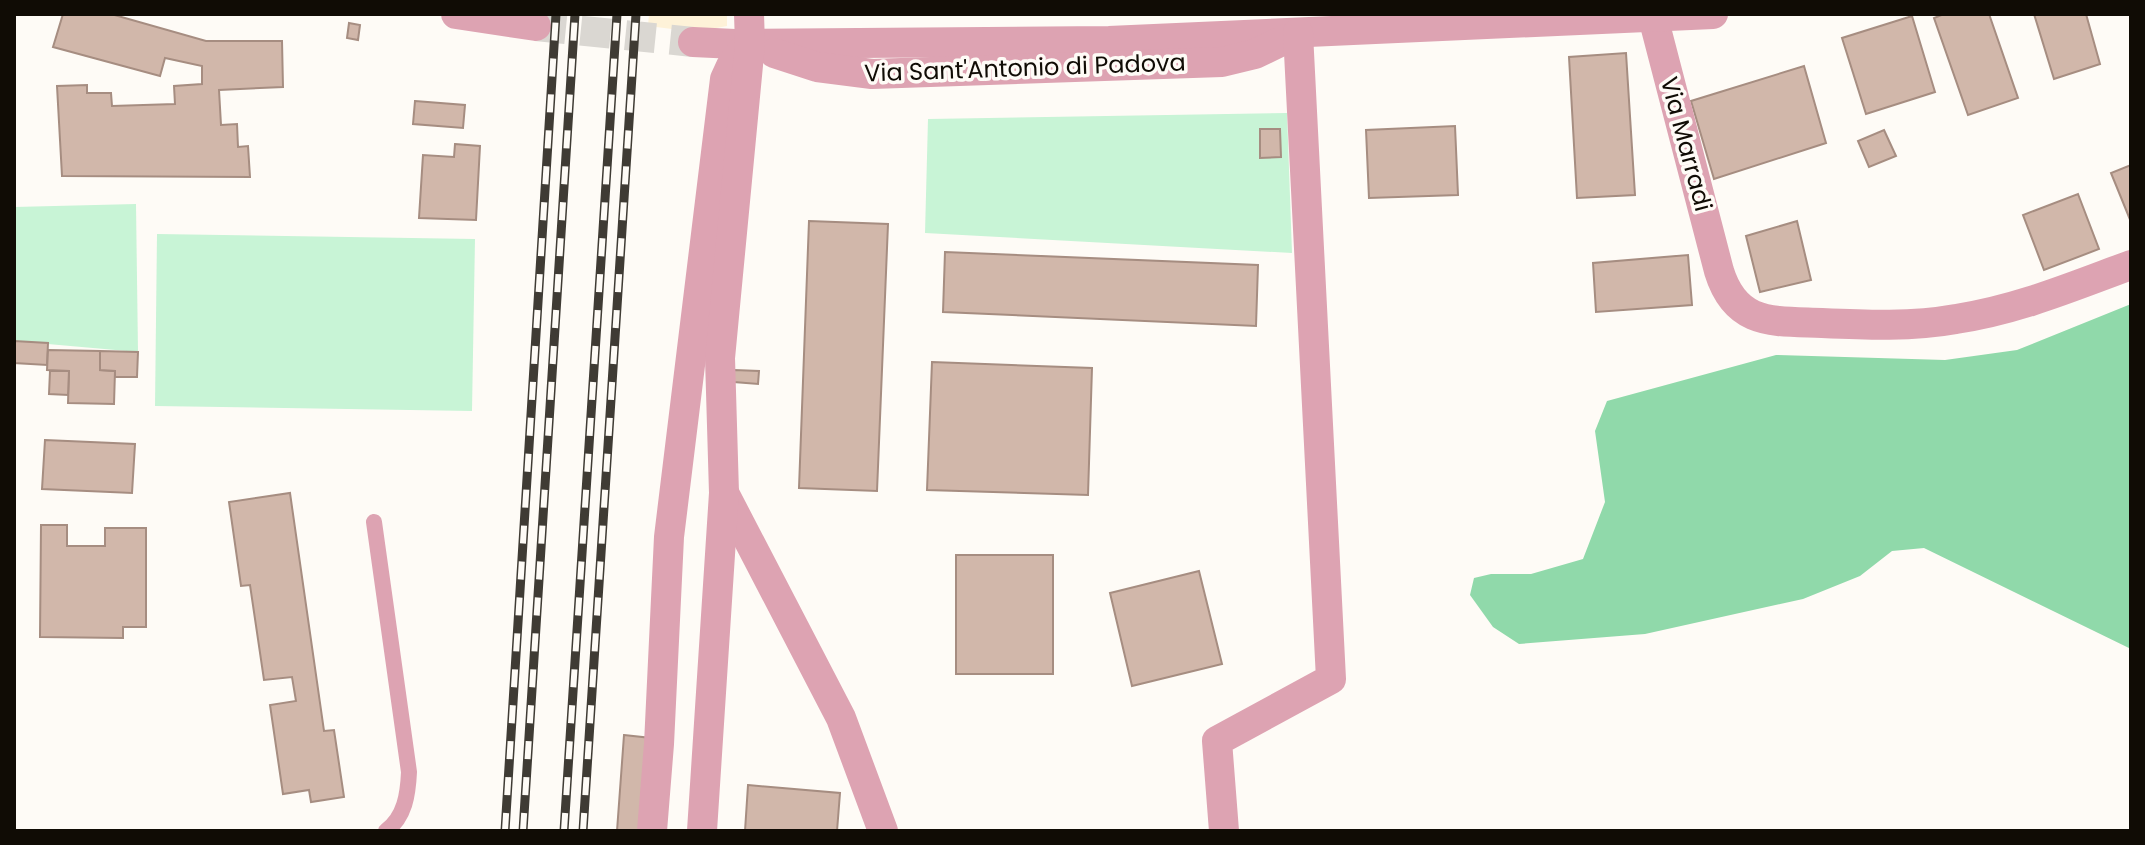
<svg xmlns="http://www.w3.org/2000/svg" width="2145" height="845" viewBox="0 0 2145 845" font-family="Poppins,sans-serif">
	<style>
		.built { fill: #fef2d8 }
		.green { fill: #c8f4d6 }
		.forest { fill: #90d9aa }
		.building { fill: #d1b7aa; stroke: #a68d81; stroke-width: 2 }
		.lines { fill: none; stroke-linecap: round; stroke-linejoin: round }
		.minor-tunnel { stroke: #dad7d2; stroke-width: 30; stroke-dasharray: 30 15; stroke-linecap: butt }
		.service { stroke: #dda3b2; stroke-width: 16 }
		.minor { stroke: #dda3b2; stroke-width: 30 }
		.rail-casing { stroke: #3f3b34; stroke-width: 9 }
		.rail { stroke: #fefbf6; stroke-width: 6; stroke-dasharray: 18; stroke-linecap: butt }
		.labels { text-anchor: middle; stroke-width: 7; stroke-linejoin: round; paint-order: stroke }
		.street-label { font-size: 24px; fill: #100c05; stroke: #fefbf6 }
	</style>
	<rect width="100%" height="100%" fill="#fefbf6"/>
	<polygon class="built" points="649,14 727,14 727,26 696,32 648,26"/>
	<g class="green">
		<polygon points="1287,113 1292,253 925,233 928,119"/>
		<polygon points="136,204 138,352 14,341 14,207"/>
		<polygon points="157,234 475,239 472,411 155,406"/>
	</g>
	<polygon class="forest" points="2131,304 2131,649 1924,548 1892,551 1860,576 1803,599 1645,634 1519,644 1493,627 1470,595 1474,578 1491,574 1531,574 1583,559 1605,502 1595,431 1607,401 1776,355 1945,360 2017,350"/>
	<g class="building">
		<polygon points="63,14 111,14 206,41 282,41 283,87 219,90 221,125 237,124 238,147 248,146 250,177 62,176 57,86 87,85 87,93 111,93 112,106 175,104 174,86 202,84 202,66 165,58 160,76 53,47"/>
		<polygon points="1944,14 1989,14 2018,98 1968,115 1934,18"/>
		<polygon points="2034,14 2086,14 2100,64 2054,79"/>
		<polygon points="1912,16 1935,92 1866,114 1842,38"/>
		<polygon points="349,23 360,25 358,40 347,38"/>
		<polygon points="1626,53 1635,195 1577,198 1569,57"/>
		<polygon points="1804,66 1826,143 1714,179 1691,101"/>
		<polygon points="415,101 465,105 463,128 413,124"/>
		<polygon points="1455,126 1458,195 1369,198 1366,130"/>
		<polygon points="1260,129 1280,129 1281,157 1260,158"/>
		<polygon points="1884,130 1896,156 1869,167 1858,141"/>
		<polygon points="455,144 480,146 476,220 419,218 423,155 454,157"/>
		<polygon points="2131,165 2131,222 2111,173"/>
		<polygon points="2078,194 2099,249 2044,270 2023,215"/>
		<polygon points="809,221 888,224 877,491 799,488"/>
		<polygon points="1797,221 1811,280 1760,292 1746,236"/>
		<polygon points="945,252 1258,265 1256,326 943,312"/>
		<polygon points="1688,255 1692,305 1596,312 1593,263"/>
		<polygon points="14,341 48,343 47,365 14,363"/>
		<polygon points="48,350 100,351 100,370 115,371 114,404 68,403 69,371 47,370"/>
		<polygon points="100,351 138,352 137,377 115,377 115,371 100,370"/>
		<polygon points="932,362 1092,368 1088,495 927,490"/>
		<polygon points="734,370 759,371 758,384 734,382"/>
		<polygon points="50,371 69,371 68,395 49,394"/>
		<polygon points="45,440 135,444 132,493 42,489"/>
		<polygon points="290,493 324,731 334,730 344,797 311,802 309,790 283,794 270,705 296,701 292,677 264,680 250,585 241,586 229,502"/>
		<polygon points="41,525 67,525 67,546 105,546 105,528 146,528 146,627 123,627 123,638 40,637"/>
		<rect x="956" y="555" width="97" height="119"/>
		<polygon points="1199,571 1222,664 1132,686 1110,593"/>
		<polygon points="624,735 651,738 644,831 617,831"/>
		<polygon points="748,785 840,793 837,831 745,831"/>
	</g>
	<g class="lines">
		<polyline class="minor-tunnel" points="536,26 693,42"/>
		<path class="service" d="M374,522L409,772C408,794 405,817 386,831"/>
		<g class="minor">
			<polyline points="456,14 536,26"/>
			<path d="M1653,17L1719,271C1736,326 1773,321 1822,323C1867,325 1912,327 1956,319C2017,310 2074,286 2131,265"/>
			<polyline points="693,42 735,44 1109,41 1713,14"/>
			<polyline points="774,53 817,67 872,74 1222,62 1255,54 1286,39"/>
			<polyline points="724,493 841,718 883,831"/>
			<polyline points="652,831 659,744 669,537 725,79 731,66 742,51"/>
			<polyline points="702,831 724,493 720,358 750,44 749,14"/>
			<polyline points="1224,831 1217,741 1331,679 1298,33"/>
		</g>
		<g class="rail-casing">
			<g id="rail">
				<polyline points="505,831 556,14"/>
				<polyline points="523,831 575,14"/>
				<polyline points="564,831 617,14"/>
				<polyline points="583,831 636,14"/>
			</g>
		</g>
		<use href="#rail" class="rail"/>
	</g>
	<g class="labels">
		<g class="street-label">
			<text transform="translate(1025 68) rotate(-2)" y="8">Via Sant'Antonio di Padova</text>
			<text transform="translate(1686 144) rotate(75)" y="8">Via Marradi</text>
		</g>
	</g>
	<rect width="2145" height="845" fill="none" stroke="#100c05" stroke-width="32"/>
</svg>
